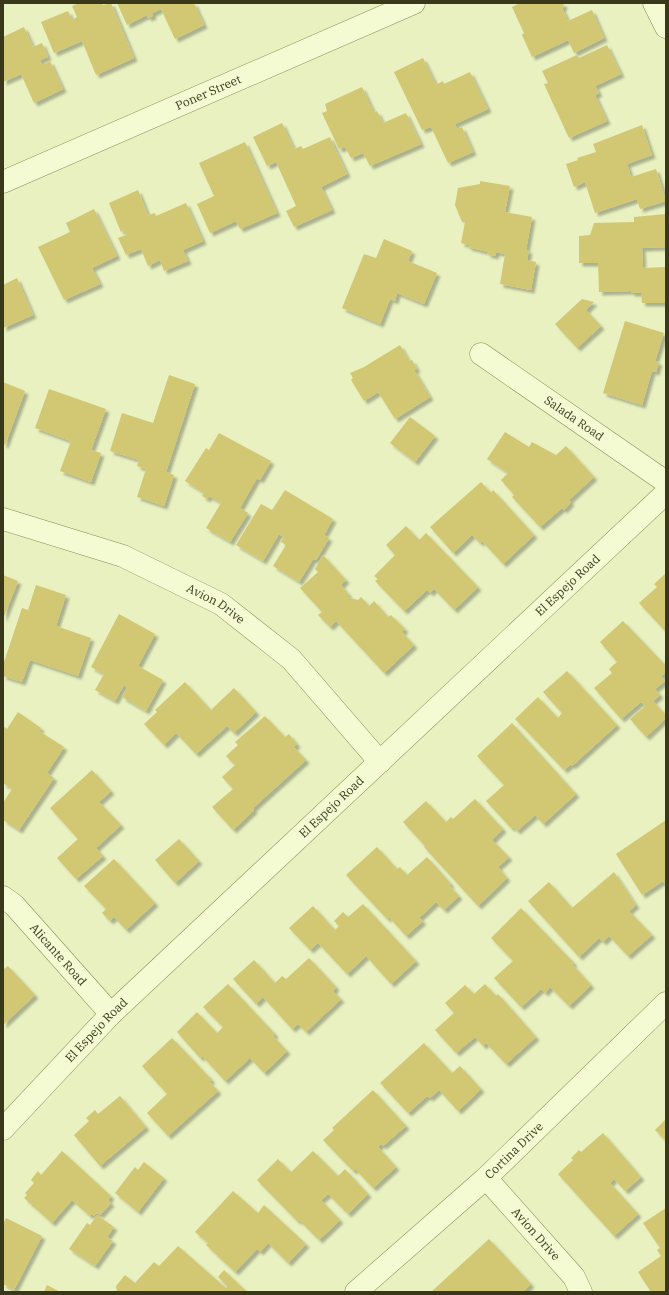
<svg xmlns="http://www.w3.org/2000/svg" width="669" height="1295" viewBox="0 0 669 1295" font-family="'IBM Plex Serif',serif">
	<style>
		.building { fill: #d2c772; filter: url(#shadow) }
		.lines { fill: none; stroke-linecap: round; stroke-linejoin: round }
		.minor-casing { stroke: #8b8b56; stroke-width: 23 }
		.minor { stroke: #f4fbd2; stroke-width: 22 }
		.labels { text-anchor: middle; stroke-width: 4; stroke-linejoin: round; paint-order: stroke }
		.street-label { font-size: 12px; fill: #39381b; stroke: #f0f8cf }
	</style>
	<defs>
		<filter id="shadow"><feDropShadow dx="3.5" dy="3.5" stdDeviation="1" flood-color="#0004"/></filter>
	</defs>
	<rect width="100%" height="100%" fill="#e8f1bf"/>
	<g class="building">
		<polygon points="79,3 102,3 103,5 111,3 134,58 96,75 82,41 54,53 41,22 68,11 72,20 77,17 72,6"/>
		<polygon points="117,3 194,3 204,25 175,39 161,9 152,13 153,16 148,18 147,15 127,25"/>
		<polygon points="520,3 563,3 564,6 562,8 568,21 592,10 604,38 574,53 568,40 532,57 522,35 524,33 512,7"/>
		<polygon points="24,27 33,47 42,43 48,57 40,60 42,65 50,61 63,89 34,103 21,74 3,82 3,37"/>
		<polygon points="607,45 621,74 595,86 599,93 595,95 607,121 569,138 544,84 548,83 542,71 577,55 579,58"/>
		<polygon points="423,58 436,85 443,81 444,84 470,72 488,109 455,124 457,129 462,127 473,152 448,163 431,127 422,130 394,72"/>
		<polygon points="362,87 374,113 377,111 383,123 406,113 421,144 370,166 363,153 351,158 345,147 339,149 322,113 327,111 325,104"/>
		<polygon points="282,123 294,149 301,146 303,149 330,137 347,174 321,187 332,210 294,227 286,211 296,206 276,162 267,166 253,137"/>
		<polygon points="642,125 652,155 627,164 631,177 656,169 666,201 640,209 637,199 595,213 585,182 574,187 566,164 578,160 577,158 596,152 593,144"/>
		<polygon points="245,142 277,213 240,229 236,221 210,233 197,204 214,196 199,163"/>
		<polygon points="480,181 510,186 505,212 532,217 526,250 529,250 527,260 536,262 531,290 500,284 505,254 496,252 495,256 487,254 488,252 468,247 468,245 461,243 465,222 462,222 455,205 458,188 480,184"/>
		<polygon points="138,190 148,215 155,213 156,216 186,203 203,241 183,250 188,261 164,271 160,260 148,266 141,249 126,255 118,238 126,235 124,230 121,232 109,203"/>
		<polygon points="94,209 117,256 92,268 100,284 64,300 38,247 70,232 66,223"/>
		<polygon points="666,214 666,247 642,248 643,268 666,267 666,303 642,303 641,293 631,293 631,291 599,292 598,263 579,263 579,236 590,235 594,223 634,222 634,217"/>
		<polygon points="384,239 412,251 408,261 437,273 424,304 397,293 395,301 390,299 380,324 342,308 364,254 376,258"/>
		<polygon points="17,278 33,315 3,328 3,285"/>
		<polygon points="582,299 594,302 586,310 601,326 577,348 555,324"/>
		<polygon points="625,321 664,333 655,361 659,362 656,372 652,371 642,405 603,393"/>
		<polygon points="400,345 409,361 412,360 417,369 414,370 430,397 395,419 378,392 364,401 351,380 353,378 350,373 364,367"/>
		<polygon points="169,375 195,384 166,472 174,475 164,506 137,497 146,469 137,466 139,460 110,451 122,413 153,423"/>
		<polygon points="3,382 25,391 5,445 3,444"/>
		<polygon points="49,389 106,409 91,450 101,453 91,482 60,471 71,441 35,428"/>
		<polygon points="410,417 435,436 415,462 390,443"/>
		<polygon points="505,432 529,447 532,442 556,455 566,446 594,477 569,500 571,502 564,510 562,508 540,527 512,497 514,495 501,480 508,473 487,459"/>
		<polygon points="219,433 271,461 260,480 257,478 240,508 248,513 230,542 206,528 221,503 209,496 207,499 202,496 204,493 185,481 206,448 209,450"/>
		<polygon points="481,482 491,493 493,490 534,535 503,564 482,541 480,543 472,535 453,553 430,527"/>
		<polygon points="285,490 333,519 324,535 329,538 316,560 313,559 299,582 273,566 286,545 281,542 284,537 279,534 263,561 236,545 261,504 272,510"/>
		<polygon points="406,526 419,540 426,533 478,587 454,610 434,589 430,593 427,590 404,611 375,581 378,579 374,576 395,555 386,545"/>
		<polygon points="323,555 346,580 341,585 349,595 347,597 358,600 361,597 369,606 374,601 388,617 391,615 405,629 402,632 414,645 384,673 336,621 330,627 318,615 322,612 300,588 318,572 315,569"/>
		<polygon points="665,574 666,575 666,632 639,603 657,587 654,584"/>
		<polygon points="3,575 18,581 3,619"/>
		<polygon points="36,585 66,595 56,626 91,638 78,676 30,660 22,682 3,676 3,665 22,608 28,610"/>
		<polygon points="119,614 155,634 138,666 163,680 146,711 122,697 127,688 124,685 115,701 95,690 104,674 91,667"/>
		<polygon points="623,621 666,666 666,672 661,676 665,681 655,689 660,695 653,701 666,715 666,718 646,737 630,719 645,706 641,702 621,719 594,688 612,673 609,669 617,662 600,642"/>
		<polygon points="567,671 617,725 572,766 571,764 564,770 515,719 538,697 558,718 562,713 543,692"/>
		<polygon points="185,682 211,710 234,688 256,712 234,733 227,726 196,754 176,733 164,745 144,724 157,712 155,710"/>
		<polygon points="18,712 41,728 39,731 64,747 47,773 54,778 19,830 3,820 3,803 12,789 3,783 3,726 7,729"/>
		<polygon points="265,716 285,737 289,734 297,744 294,747 306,760 253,808 254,810 233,830 212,807 233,789 222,777 235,765 226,756 238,745 235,742"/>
		<polygon points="512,723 576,794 543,824 535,815 517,831 513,827 511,828 486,801 504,785 477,756"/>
		<polygon points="92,770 111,791 99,802 121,825 96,848 103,856 76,879 57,858 78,839 50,808"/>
		<polygon points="475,799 503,829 492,840 509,857 498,867 507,878 478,906 424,847 425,846 403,822 426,801 446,822 451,817 453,819"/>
		<polygon points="666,820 666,885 663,881 642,895 616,854"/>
		<polygon points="179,839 199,861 175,883 155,860"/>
		<polygon points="377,847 397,869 400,867 407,875 427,857 451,884 449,885 459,896 444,910 436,902 419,918 423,921 406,936 389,917 387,919 346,875"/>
		<polygon points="114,859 155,903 126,930 114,917 110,921 102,913 106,909 84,886"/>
		<polygon points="614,872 636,905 629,911 652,935 628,956 609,936 603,942 599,938 579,957 528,901 549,882 572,908"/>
		<polygon points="363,904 416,961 391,984 366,956 347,974 318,943 310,950 289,928 313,906 335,930 339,926 334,921 343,912 348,917"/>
		<polygon points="521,908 574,963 572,964 591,985 569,1006 550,987 545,993 541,989 521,1007 494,978 513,961 491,938"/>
		<polygon points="309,958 336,987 333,991 341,999 306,1032 298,1024 292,1029 263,997 256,1004 233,979 254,960 275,983 282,976 286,979"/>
		<polygon points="8,966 35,995 3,1025 3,970"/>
		<polygon points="228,984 275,1034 273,1036 287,1051 264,1073 250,1058 225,1081 202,1056 200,1058 177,1032 197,1012 217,1033 223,1027 203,1007"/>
		<polygon points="485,984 496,996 498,994 536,1037 506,1064 486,1043 483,1046 475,1037 456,1053 435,1030 454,1013 445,1003 465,985 474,994"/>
		<polygon points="172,1038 212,1080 209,1081 218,1091 168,1136 147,1113 167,1094 142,1066"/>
		<polygon points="424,1043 452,1073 460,1066 481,1089 458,1111 439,1090 430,1098 427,1096 408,1113 380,1083"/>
		<polygon points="373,1090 406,1126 383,1146 381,1144 378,1147 396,1167 373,1188 355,1169 353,1171 323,1140 334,1130 332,1128"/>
		<polygon points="120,1096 146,1127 100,1166 74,1135 89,1121 86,1118 95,1110 98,1114"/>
		<polygon points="666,1119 666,1141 655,1130"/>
		<polygon points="603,1133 641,1177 625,1191 614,1179 610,1183 638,1214 614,1236 558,1174 573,1160 571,1158 579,1150 581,1152"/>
		<polygon points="62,1151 111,1196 108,1200 111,1203 100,1215 97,1213 94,1216 92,1214 90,1216 72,1200 52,1223 24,1198 27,1195 25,1193 34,1183 31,1180 38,1171 41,1175"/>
		<polygon points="313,1151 338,1176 345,1169 368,1194 348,1214 328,1194 321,1200 340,1220 319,1240 299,1220 297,1221 257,1180 278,1159 291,1172"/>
		<polygon points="144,1162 164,1178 138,1212 115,1193 135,1167 138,1170"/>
		<polygon points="233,1191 258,1213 264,1205 306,1244 288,1263 268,1243 260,1252 257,1249 235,1272 206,1245 208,1243 195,1232"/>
		<polygon points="666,1208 666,1292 651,1292 638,1272 661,1256 657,1250 660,1248 643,1223"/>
		<polygon points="97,1215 114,1227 107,1237 113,1241 95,1266 69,1249 87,1223 90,1225"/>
		<polygon points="6,1218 42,1236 14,1290 3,1284 3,1224"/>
		<polygon points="489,1239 531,1284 523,1292 431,1292"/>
		<polygon points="178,1246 226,1288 227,1286 218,1277 224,1270 247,1292 117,1292 116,1286 125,1275 135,1283 154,1262 159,1266"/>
		<polygon points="47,1285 60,1292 44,1292"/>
	</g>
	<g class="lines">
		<g class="minor-casing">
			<g id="minor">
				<polyline points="654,3 666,27"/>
				<path id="s1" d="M3,182L414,3"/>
				<path id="s2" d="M481,354L666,482"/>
				<path id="s3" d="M3,519L123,556L221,604L291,659L380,762"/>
				<path id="s4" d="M3,897L14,905L111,1014"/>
				<path id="s5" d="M3,1129L111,1014L666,493"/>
				<path id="s6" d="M486,1178L574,1277L581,1292"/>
				<path id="s7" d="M356,1292L486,1178L666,1003"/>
			</g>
		</g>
		<use href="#minor" class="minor"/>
	</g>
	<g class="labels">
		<g class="street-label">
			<text dy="4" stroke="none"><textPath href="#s1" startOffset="224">Poner Street</textPath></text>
			<text dy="4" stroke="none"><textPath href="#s2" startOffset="113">Salada Road</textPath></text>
			<text dy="4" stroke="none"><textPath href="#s5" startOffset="784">El Espejo Road</textPath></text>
			<text dy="4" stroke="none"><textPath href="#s3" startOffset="230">Avion Drive</textPath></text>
			<text dy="4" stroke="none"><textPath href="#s5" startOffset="460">El Espejo Road</textPath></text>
			<text dy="4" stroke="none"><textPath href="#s4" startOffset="80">Alicante Road</textPath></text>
			<text dy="4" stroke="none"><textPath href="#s5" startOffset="136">El Espejo Road</textPath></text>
			<text dy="4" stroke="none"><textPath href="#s7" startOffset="212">Cortina Drive</textPath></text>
			<text dy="4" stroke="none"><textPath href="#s6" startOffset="75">Avion Drive</textPath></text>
		</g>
	</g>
	<rect width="669" height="1295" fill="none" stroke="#39381b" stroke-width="8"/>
</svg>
